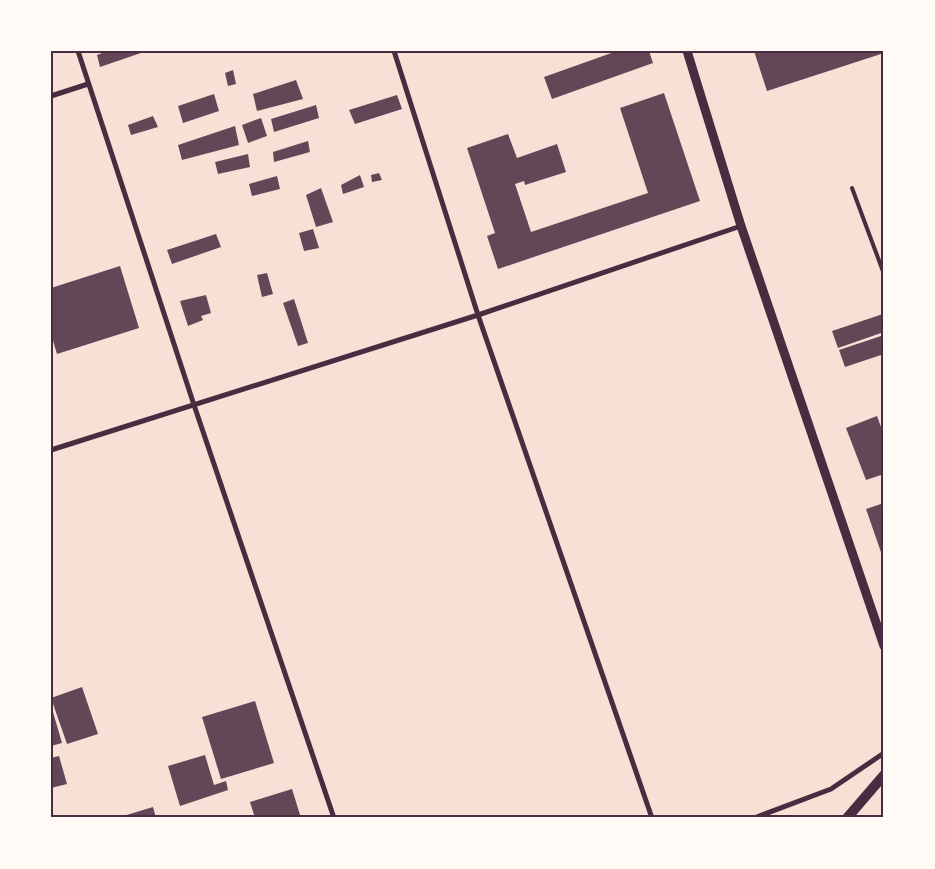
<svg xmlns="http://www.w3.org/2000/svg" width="935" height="869" viewBox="0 0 935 869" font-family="'Work Sans',sans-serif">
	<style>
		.building { fill: #644757 }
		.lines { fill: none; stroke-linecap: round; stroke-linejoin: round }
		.service { stroke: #4a2c40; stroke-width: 4 }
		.minor { stroke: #4a2c40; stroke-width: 5 }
		.tertiary { stroke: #4a2c40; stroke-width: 9 }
		.secondary { stroke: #4a2c40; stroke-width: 10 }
		.neatline { fill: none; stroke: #4a2c40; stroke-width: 2 }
	</style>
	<rect width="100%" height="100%" fill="#f7e1d7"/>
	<g class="building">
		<polygon points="107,51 141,51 141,53 100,67 97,55"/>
		<polygon points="617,51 649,51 653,63 552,99 544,77"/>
		<polygon points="754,51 884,51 884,53 767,91"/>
		<polygon points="233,70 236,84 228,86 225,73"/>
		<polygon points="296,80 303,99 257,111 253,94"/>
		<polygon points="664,93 700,201 498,269 487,236 495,233 467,148 508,134 517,158 557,144 566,172 525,185 524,181 515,184 531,232 648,193 620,108"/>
		<polygon points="214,94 219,111 183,123 178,106"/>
		<polygon points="397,95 402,109 355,124 349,110"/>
		<polygon points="316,105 319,118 274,132 271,119"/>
		<polygon points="153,116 158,127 131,135 128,125"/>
		<polygon points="261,118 267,136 248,143 242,125"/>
		<polygon points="235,126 239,145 182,160 178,145"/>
		<polygon points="308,141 310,152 274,162 273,152"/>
		<polygon points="248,154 250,167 218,174 215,162"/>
		<polygon points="379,173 382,180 372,182 371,175"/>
		<polygon points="360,175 364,187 343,194 341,185"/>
		<polygon points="277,176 280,189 252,196 249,184"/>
		<polygon points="321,188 333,222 316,227 306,195"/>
		<polygon points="313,229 319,248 304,251 299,233"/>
		<polygon points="216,234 221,247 172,264 167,250"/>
		<polygon points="120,266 139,328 57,354 51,334 51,288"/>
		<polygon points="267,273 273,294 262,297 257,275"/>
		<polygon points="206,295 211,313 201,316 203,320 188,326 180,301"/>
		<polygon points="294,299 308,343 298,346 283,303"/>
		<polygon points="883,314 884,332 838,348 832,331"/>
		<polygon points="884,335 884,354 845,367 839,350"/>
		<polygon points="877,416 884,435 884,474 866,480 846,428"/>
		<polygon points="884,503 884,558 883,558 866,509"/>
		<polygon points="82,687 98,734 67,744 51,698"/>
		<polygon points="255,701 274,763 221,779 202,717"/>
		<polygon points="51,705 62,743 51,746"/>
		<polygon points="205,755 214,785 226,781 228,790 180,806 168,766"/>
		<polygon points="59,756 67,784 51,788 51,758"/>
		<polygon points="292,789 301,818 255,818 250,802"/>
		<polygon points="153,807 156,818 120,818 120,817"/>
	</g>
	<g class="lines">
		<polyline class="service" points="852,188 884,274"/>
		<g class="minor">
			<polyline points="78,51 194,405 334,818"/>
			<polyline points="394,51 478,315 652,818"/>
			<polyline points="51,96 88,84"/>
			<polyline points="51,450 478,315 741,226"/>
			<polyline points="754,818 831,789 884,753"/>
		</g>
		<polyline class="tertiary" points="687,51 741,226 884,646"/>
		<polyline class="secondary" points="847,818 884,775"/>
	</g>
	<rect width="935" height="869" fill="none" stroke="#fffaf5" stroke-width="105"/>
	<rect x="52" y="52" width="830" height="764" class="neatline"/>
</svg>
